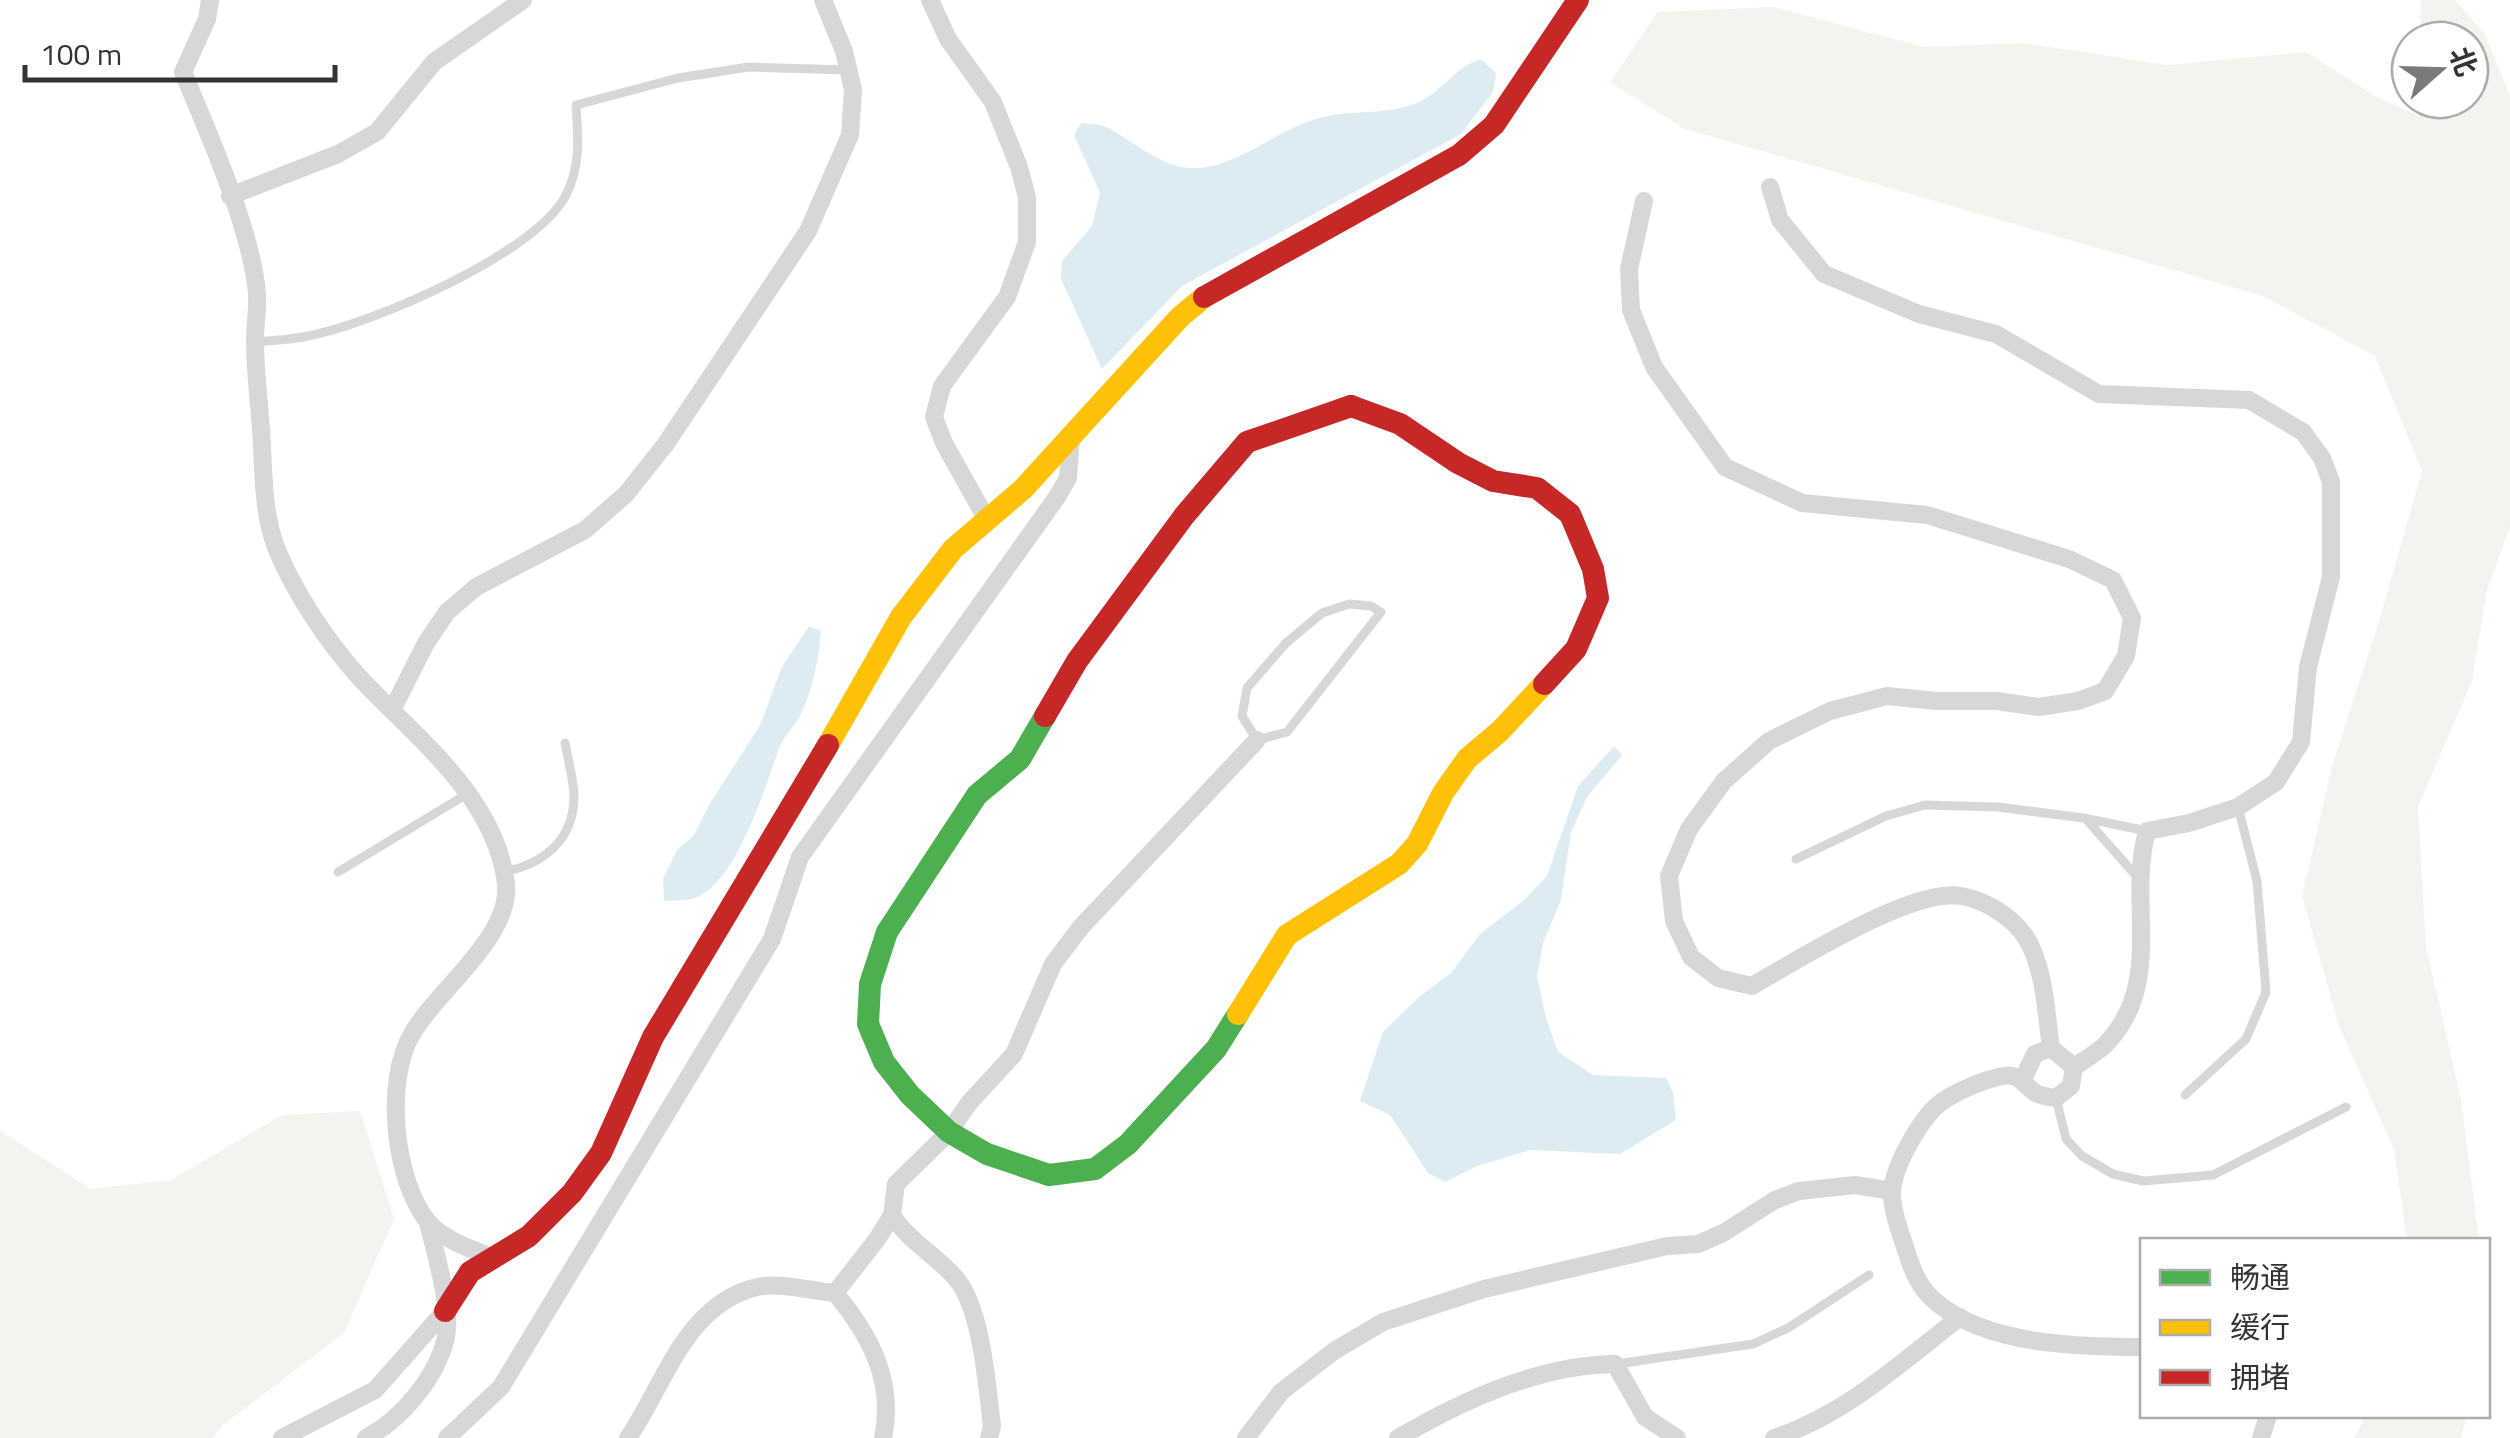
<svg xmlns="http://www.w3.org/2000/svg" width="2510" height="1438" viewBox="0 0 2510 1438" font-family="'Titillium Web','Noto Sans SC',sans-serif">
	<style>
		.green { fill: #f1f5ed }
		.water { fill: #ddebf3 }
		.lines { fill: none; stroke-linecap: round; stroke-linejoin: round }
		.lane { stroke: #d7d7d7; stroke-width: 9 }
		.street { stroke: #d7d7d7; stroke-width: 18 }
		.fast { stroke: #4caf50; stroke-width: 22 }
		.slow { stroke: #ffc107; stroke-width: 22 }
		.jam { stroke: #c62828; stroke-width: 22 }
	</style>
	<rect width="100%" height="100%" fill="#fff"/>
	<g class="green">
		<polygon points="2421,0 2455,0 2485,34 2510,96 2510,526 2487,591 2472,681 2418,807 2426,947 2461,1099 2479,1240 2407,1240 2394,1149 2339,1026 2302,896 2333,763 2378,625 2422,471 2375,356 2263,296 1685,129 1610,82 1658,12 1773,7 1924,47 2023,43 2168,65 2306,52 2375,96 2419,116 2420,100 2470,100 2470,40 2420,40"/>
		<polygon points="360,1111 394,1219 344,1333 223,1425 213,1438 0,1438 0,1131 91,1189 171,1180 282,1115"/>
		<polygon points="2366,1416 2467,1416 2461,1438 2354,1438"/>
	</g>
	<g class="water">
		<path d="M1481,59L1496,73L1493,92L1461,134L1182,286L1102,369L1061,279L1062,261L1092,226L1100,193L1074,135L1081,123C1090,124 1102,124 1110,129C1136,143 1162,168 1193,168C1238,169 1282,124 1328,116C1357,110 1391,115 1419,102C1443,91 1456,66 1481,59Z"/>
		<path d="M809,626L821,631C819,659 813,688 801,714C796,725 785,734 780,746C765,785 738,882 695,898C686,901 674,900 664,901L663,879L677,850L694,835L709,805L760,725L782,667Z"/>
		<polygon points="1614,746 1622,755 1587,797 1571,832 1561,900 1543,943 1537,977 1546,1018 1558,1052 1593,1075 1666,1078 1673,1092 1676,1120 1620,1154 1530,1150 1477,1166 1445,1182 1428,1173 1390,1115 1360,1101 1383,1032 1419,997 1451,973 1480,934 1524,900 1547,876 1578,786"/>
	</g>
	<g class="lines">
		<g class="lane">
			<path d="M255,342C272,340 291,340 308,336C372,324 537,253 566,195C581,166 578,136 576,105L678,78L749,67L848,70"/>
			<polygon points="1349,604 1371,606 1381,612 1287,732 1257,740 1242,716 1247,688 1286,643 1322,613"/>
			<polyline points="2086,819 2139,879"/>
			<polyline points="1796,859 1886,816 1925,805 1998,807 2084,818 2147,831"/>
			<polyline points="338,872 467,794"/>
			<path d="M504,872C543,864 573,841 574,798C574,780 568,760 565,743"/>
			<polyline points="2185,1095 2246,1039 2266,992 2257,881 2238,807"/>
			<polyline points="2056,1098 2066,1139 2082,1156 2113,1174 2143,1181 2213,1175 2346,1107"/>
			<polyline points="1617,1364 1753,1344 1788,1328 1869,1275"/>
		</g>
		<g class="street">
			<path d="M210,0L207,19L183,72C208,133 252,230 257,294C258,309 255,325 255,340C255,370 259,400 261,430C264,470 262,513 277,550C296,595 327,641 359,677C415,737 495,796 506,883C512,937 436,991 412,1034C384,1081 394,1180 428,1222C445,1241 472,1249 494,1258"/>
			<polyline points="930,0 948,39 993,102 1019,167 1027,197 1027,242 1007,297 942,386 934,417 944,443 987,520"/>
			<path d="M1770,187L1780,220L1824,274L1919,314L1996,334L2099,394L2249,400L2303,432L2322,458L2331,482V577L2308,667L2301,742L2276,782L2238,807L2189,823L2147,831C2127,904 2165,982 2106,1044C2097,1053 2084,1060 2074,1067L2071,1086L2056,1098C2050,1097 2040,1096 2034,1092C2023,1084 2019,1073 2003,1076C1986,1079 1960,1090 1946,1099C1923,1112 1895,1164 1892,1190C1891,1209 1900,1231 1906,1250C1912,1270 1919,1288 1936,1302C1987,1345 2079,1347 2142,1347"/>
			<polyline points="230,196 338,154 377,132 434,62 523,0"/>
			<path d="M1644,201L1629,269L1631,310L1654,367L1725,467L1802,503L1927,515L2069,559L2113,580L2132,618L2126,656L2105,691L2078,701L2039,707L1997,701H1937L1887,696L1830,711L1769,741L1724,781L1689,829L1669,876L1674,921L1691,957L1718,978L1752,986C1796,961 1913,887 1961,896C1985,900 2011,916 2025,936C2045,967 2046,1013 2051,1048L2074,1067"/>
			<polyline points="392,710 426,643 447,612 476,587 585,530 626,494 665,445 808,231 850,135 853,90 844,51 823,0"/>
			<polyline points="2023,1079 2035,1054 2051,1048"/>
			<polyline points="835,1293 878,1238 892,1215"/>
			<polyline points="282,1438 375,1390 445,1311"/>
			<path d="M366,1438C402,1419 437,1377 446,1337C452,1306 435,1253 428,1222"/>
			<polyline points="447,1438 501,1387 772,939 800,857 1057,497 1068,478 1071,437"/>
			<path d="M628,1438C664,1386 685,1304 757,1287C781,1282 811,1291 835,1293C870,1335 895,1381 883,1438"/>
			<path d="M989,1438L992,1426C987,1387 982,1312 958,1281C938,1256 909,1242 892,1215L896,1184L949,1132L969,1103L1014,1054L1053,964L1081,927L1257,740"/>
			<polyline points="1246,1438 1281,1392 1334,1351 1383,1322 1484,1289 1667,1246 1698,1244 1723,1233 1775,1200 1799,1191 1855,1185 1892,1191"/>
			<path d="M1398,1438C1463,1400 1539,1365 1615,1364L1645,1417L1677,1438"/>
			<path d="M1774,1438C1845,1415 1902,1362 1960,1317"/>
			<polyline points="2261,1438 2268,1416"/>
		</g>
		<polyline class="fast" points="1045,716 1020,759 977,795 887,932 870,984 868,1024 884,1062 910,1095 949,1132 987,1154 1049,1175 1095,1169 1128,1144 1216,1049 1238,1014"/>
		<g class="slow">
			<polyline points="828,745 901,617 953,549 1023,489 1180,317 1204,297"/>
			<polyline points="1238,1014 1287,935 1399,864 1417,844 1443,793 1467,759 1500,731 1544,684"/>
		</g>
		<g class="jam">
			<polyline points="1204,297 1459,155 1494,125 1578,0"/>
			<polyline points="1351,406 1400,424 1458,463 1493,481 1537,488 1570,514 1593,569 1598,598 1576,649 1544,684"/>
			<polyline points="1045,716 1077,661 1184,516 1247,442 1351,406"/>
			<polyline points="445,1311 470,1272 529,1236 572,1193 601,1153 653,1037 828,745"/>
		</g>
	</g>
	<rect x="2140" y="1238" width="350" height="180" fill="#ffffff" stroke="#adadad" stroke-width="2.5"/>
	<rect x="2160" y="1270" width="50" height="15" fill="#4caf50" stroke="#adadad" stroke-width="2.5"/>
	<text x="2230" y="1288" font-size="30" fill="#333333">畅通</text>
	<rect x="2160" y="1320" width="50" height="15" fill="#ffc107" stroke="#adadad" stroke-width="2.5"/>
	<text x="2230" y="1338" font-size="30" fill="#333333">缓行</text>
	<rect x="2160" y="1370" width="50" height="15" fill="#c62828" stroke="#adadad" stroke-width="2.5"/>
	<text x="2230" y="1388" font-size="30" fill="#333333">拥堵</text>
	<g transform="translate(2440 70) rotate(70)"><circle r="48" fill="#ffffff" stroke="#adadad" stroke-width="2.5"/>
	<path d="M0-8L18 38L0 25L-18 38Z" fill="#7a7a7a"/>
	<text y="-15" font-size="28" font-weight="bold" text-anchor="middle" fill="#333333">北</text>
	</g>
	<path d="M25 65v15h310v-15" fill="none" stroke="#333333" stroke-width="5"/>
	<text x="40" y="65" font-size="30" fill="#333333" stroke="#ffffff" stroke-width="8" paint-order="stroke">100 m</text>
</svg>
